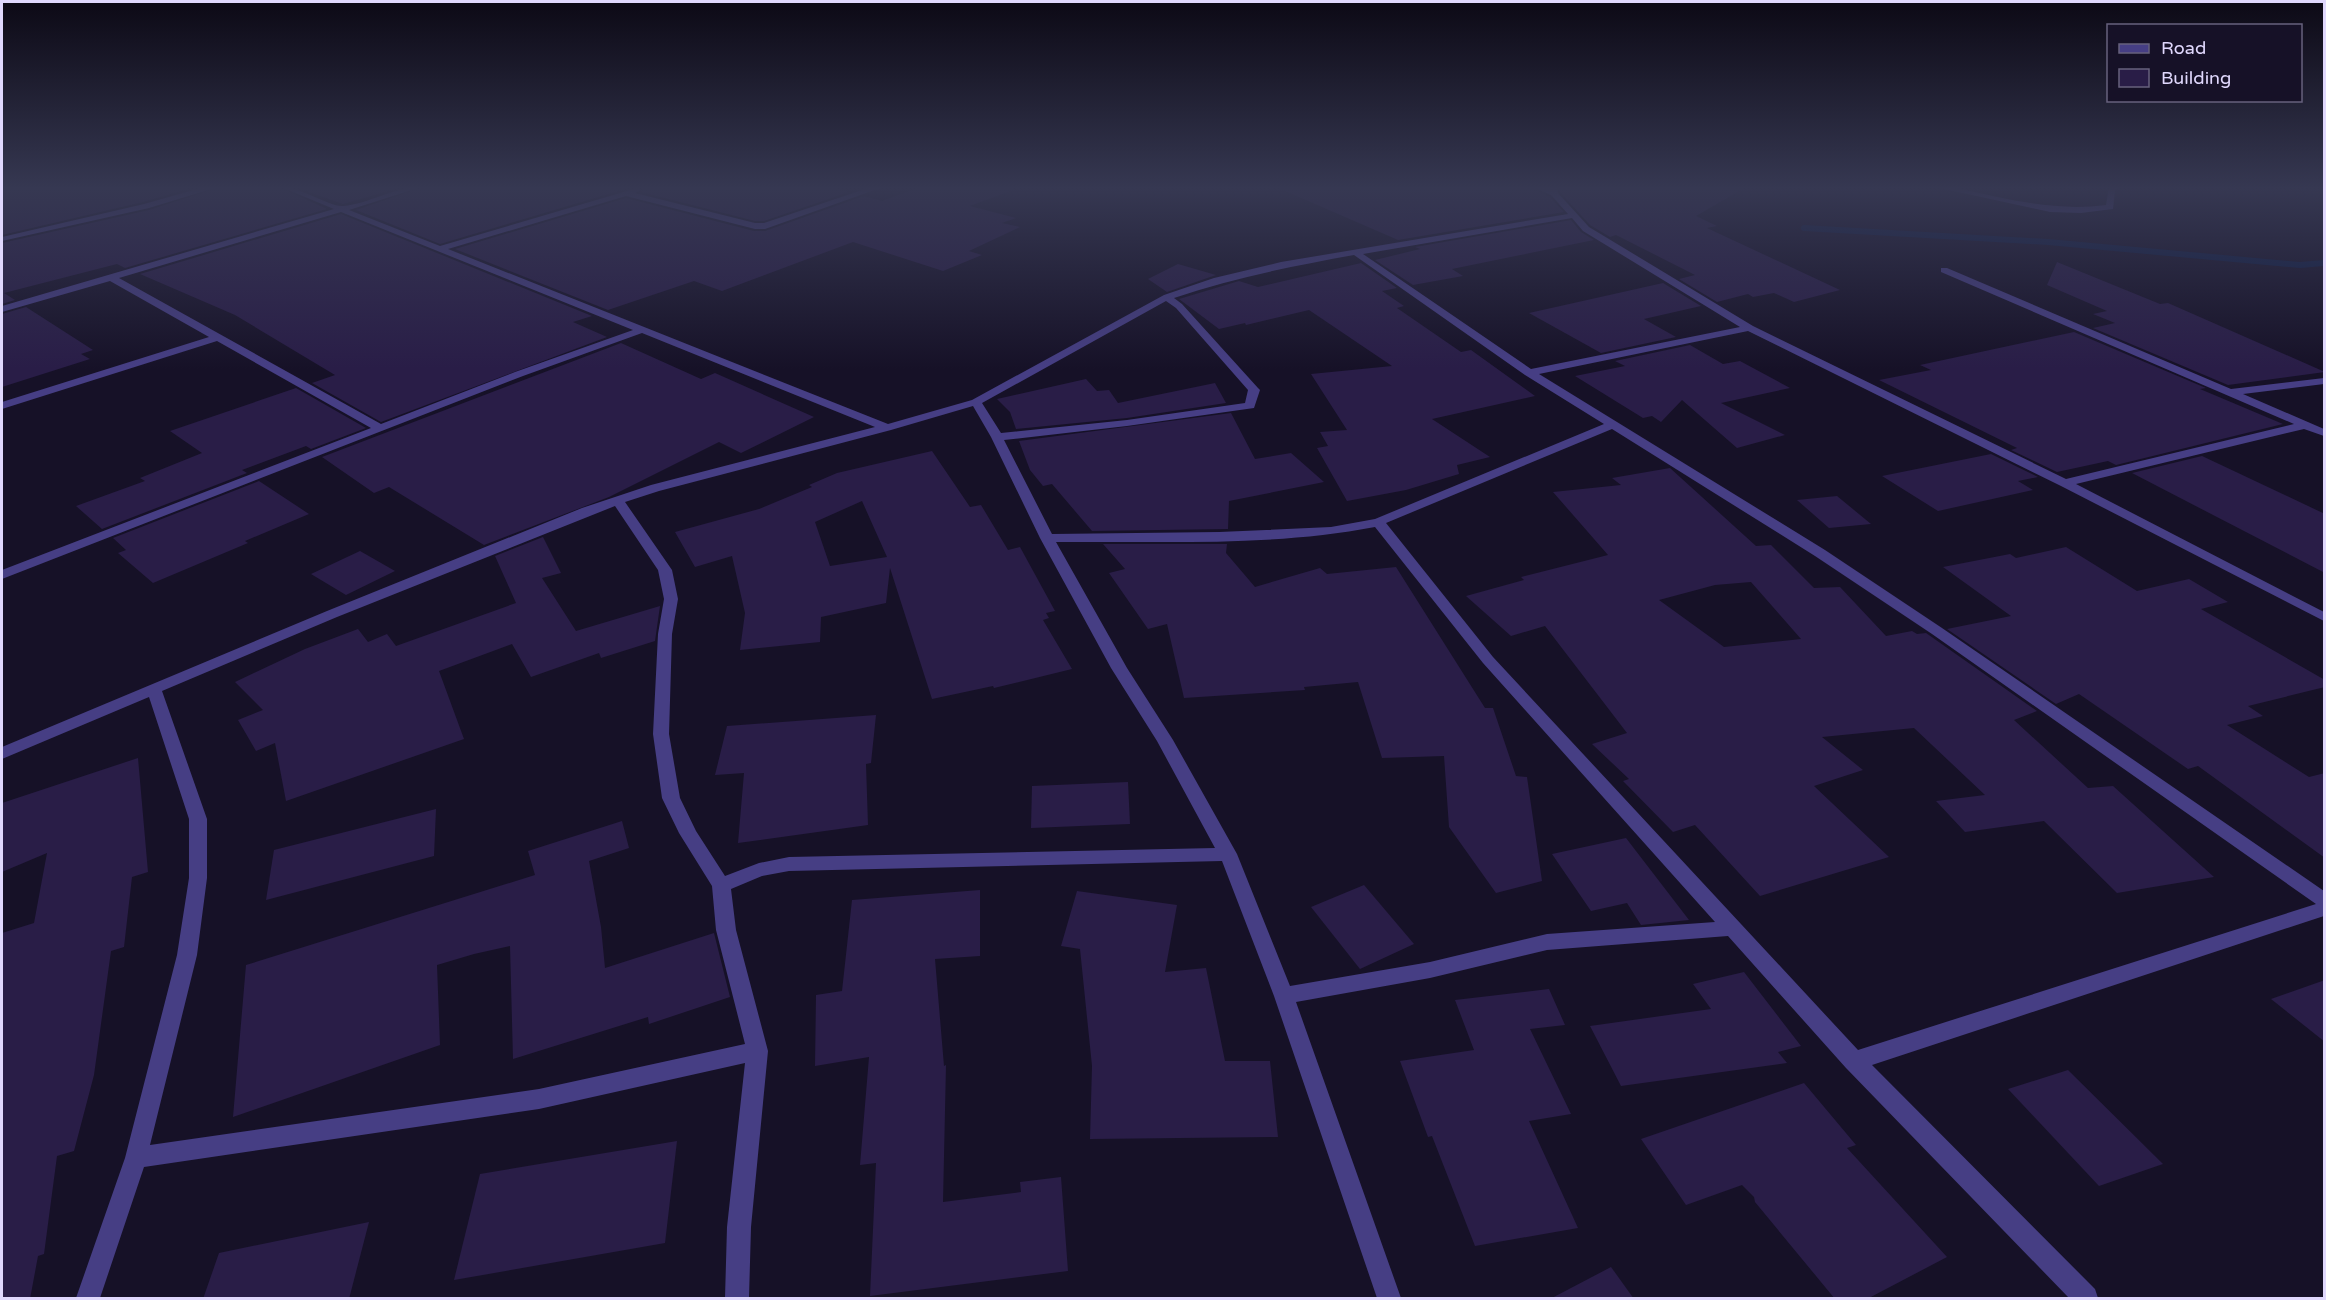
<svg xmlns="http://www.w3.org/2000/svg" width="2326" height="1300" viewBox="0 0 2326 1300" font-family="'Varela Round',sans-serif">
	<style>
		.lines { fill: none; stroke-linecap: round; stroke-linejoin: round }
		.stream { stroke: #0d1c44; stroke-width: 6 }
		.building { fill: #291d47; fill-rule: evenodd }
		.minor { fill: #463e84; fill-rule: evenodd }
	</style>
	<rect width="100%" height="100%" fill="#161127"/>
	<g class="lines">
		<polyline class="stream" points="1804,228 2048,242 2300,265 2324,263"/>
	</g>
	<g class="building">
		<polygon points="2,187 195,187 143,202 2,235"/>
		<polygon points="220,187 279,187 327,209 125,268 117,264 4,293 15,300 2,304 2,243 149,210"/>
		<polygon points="295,187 402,187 343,204"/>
		<polygon points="423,187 632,187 440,244 356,210"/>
		<polygon points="640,187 831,187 849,192 764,221 755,221 641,192 643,189"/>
		<polygon points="920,187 1012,187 1013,190 970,206 1016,218 1002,223 1020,227 969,251 982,255 943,271 853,242 722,291 694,281 608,310 455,249 626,198 754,231 765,231 864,196 882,201"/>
		<polygon points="1276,187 1531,187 1550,197 1564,212 1398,240"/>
		<polygon points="1559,187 1746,187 1696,216 1717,226 1707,228 1840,290 1794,302 1774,293 1753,297 1748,294 1717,302 1679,279 1695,275 1616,235 1610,237 1590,225 1560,192"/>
		<polygon points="341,214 592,316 573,322 607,337 381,422 312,383 335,375 235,315 140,274"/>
		<polygon points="1571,220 1581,232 1594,240 1452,269 1463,276 1413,285 1375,260 1420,249 1415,247"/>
		<polygon points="2057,262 2160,304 2168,303 2325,372 2228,385 2093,328 2115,323 2093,314 2107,311 2047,285"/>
		<polygon points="1361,263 1397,288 1382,291 1404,306 1397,308 1461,352 1471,350 1535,396 1432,419 1490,457 1457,465 1459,474 1406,490 1347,501 1317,448 1328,446 1320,432 1347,430 1311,374 1392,366 1309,310 1246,325 1245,323 1219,329 1179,299 1239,281 1258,287"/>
		<polygon points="1178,264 1216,275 1167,292 1148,279"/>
		<polygon points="1663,283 1701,306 1644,319 1676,337 1601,353 1529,313"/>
		<polygon points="26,307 93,350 81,354 90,359 2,387 2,314"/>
		<polygon points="2074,332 2206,388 2200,389 2283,424 2116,465 2108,461 2057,472 2011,450 2017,448 1879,380 1931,370 1920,365"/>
		<polygon points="621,343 701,379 715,373 814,417 741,453 719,442 609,497 484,545 389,487 374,493 322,457"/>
		<polygon points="1690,345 1723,364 1740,361 1790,388 1721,403 1785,435 1737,448 1682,400 1661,422 1652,416 1643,418 1575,376 1625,366 1615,361"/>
		<polygon points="1086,379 1097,391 1109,390 1118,403 1215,383 1226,403 1127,418 1016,429 1010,412 997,399"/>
		<polygon points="296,388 366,428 311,449 306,446 242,470 247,473 102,529 76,506 145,481 140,478 202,453 170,431"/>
		<polygon points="1231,413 1255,459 1291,453 1324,482 1229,501 1228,529 1092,531 1052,484 1043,486 1030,470 1019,441"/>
		<path d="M932,451L970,507L981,505L1008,550L1020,547L1055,611L1046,613L1049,618L1043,620L1072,669L994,688L993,686L932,699L890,568L886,603L821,617L820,642L740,650L745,613L732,556L695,567L675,532L759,509L812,487L809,485L837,473ZM862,501L887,557L830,566L815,522Z"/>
		<polygon points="1991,454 2038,477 2018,481 2033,490 1938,511 1882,476"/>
		<polygon points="2202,456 2325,514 2325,573 2132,473"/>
		<path d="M1670,468L1756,546L1771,545L1814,588L1840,587L1886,636L1912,631L1917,634L1926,633L2037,711L2014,720L2088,788L2113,786L2214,877L2117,893L2044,821L1965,832L1936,801L1985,795L1914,728L1822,737L1863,770L1814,786L1889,857L1760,896L1695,825L1673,832L1623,781L1629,779L1592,744L1627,733L1545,626L1511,636L1466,596L1524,580L1521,577L1608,555L1553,492L1621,485L1612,478ZM1751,582L1801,639L1724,647L1659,600L1715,585Z"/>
		<polygon points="259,481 309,514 245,541 248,543 153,583 118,553 126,550 113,538"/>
		<polygon points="1837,496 1871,524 1829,528 1797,500"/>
		<polygon points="543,537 561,573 542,578 576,631 660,606 655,641 601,658 599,653 531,677 512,644 439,671 464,739 286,801 275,743 256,751 238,720 263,710 235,682 305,649 358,629 368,642 387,634 396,646 516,603 495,556"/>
		<polygon points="1103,544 1227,544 1226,553 1255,587 1320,568 1327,574 1396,567 1485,708 1493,708 1516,776 1527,777 1542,881 1496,893 1449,827 1444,756 1382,758 1358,682 1304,687 1305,690 1184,698 1167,624 1148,629 1109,573 1125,569"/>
		<polygon points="2066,547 2137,591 2189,579 2228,602 2201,609 2325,680 2325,687 2248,706 2263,716 2227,725 2309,777 2325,773 2325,858 2198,766 2188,769 2079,694 2056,704 1947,629 2011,616 1943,567 2010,554 2016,558"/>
		<polygon points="360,551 395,571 346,595 311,574"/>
		<polygon points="876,715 871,763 866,764 868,825 738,843 744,773 715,775 727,726"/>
		<polygon points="138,758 148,872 132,877 124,947 111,951 94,1075 74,1151 57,1156 44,1254 38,1256 30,1299 2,1299 2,933 34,923 47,853 2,872 2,803"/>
		<polygon points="1128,782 1130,824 1031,828 1032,786"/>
		<polygon points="436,809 434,856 266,900 274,850"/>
		<polygon points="622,821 629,848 589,861 601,927 605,968 714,933 730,997 649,1024 648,1017 513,1059 510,946 474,954 437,965 440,1045 233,1117 246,965 535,875 528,851"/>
		<polygon points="1626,838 1689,920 1641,925 1627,903 1591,911 1552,854"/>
		<polygon points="1364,885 1414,944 1360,969 1311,907"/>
		<polygon points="980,890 980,956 935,959 944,1066 946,1065 943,1202 1021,1192 1020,1182 1061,1177 1068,1271 870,1296 876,1163 860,1165 869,1057 815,1066 816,995 842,991 852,900"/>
		<polygon points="1077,891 1177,905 1165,972 1206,968 1225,1061 1270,1061 1278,1137 1090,1139 1092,1066 1080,949 1061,946"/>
		<polygon points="1744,972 1801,1046 1778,1052 1787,1063 1621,1086 1590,1026 1711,1009 1693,984"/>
		<polygon points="2325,980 2325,1042 2271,999"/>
		<polygon points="1549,989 1565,1025 1530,1029 1571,1114 1529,1121 1578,1228 1475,1246 1432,1136 1428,1137 1400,1061 1474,1050 1455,1000"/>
		<polygon points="2068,1070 2163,1164 2099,1186 2008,1089"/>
		<polygon points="1804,1083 1856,1145 1847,1148 1947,1257 1867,1299 1835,1299 1755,1202 1754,1197 1742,1185 1686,1205 1641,1139"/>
		<polygon points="677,1141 665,1243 454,1280 480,1174"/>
		<polygon points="369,1222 349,1299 203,1299 219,1253"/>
		<polygon points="1611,1267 1634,1299 1550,1299"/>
	</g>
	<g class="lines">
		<g class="minor">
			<polygon points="204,187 218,187 149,208 2,241 2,237 144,204"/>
			<path d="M281,187C302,187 329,207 343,206C369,204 393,187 421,187L349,210L440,246L637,188L641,190L635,193L755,223H764L871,187H883L765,229H755L626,196L448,249L888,424L972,400L1164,295L1214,278L1281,262L1568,214L1551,195L1533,187H1557L1558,193L1589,227L1753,326L2066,479L2294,424L1941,272V268H1947L2231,389L2324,378V384L2243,394L2324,429V436L2304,429L2076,484L2324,612V621L2061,486L1748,331L1539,374L1825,550L1942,628L2324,891V916L1872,1065L2095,1289L2098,1298H2069L1846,1068L1728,936L1547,950L1430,978L1296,1002L1401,1298H1377L1274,996L1222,861L789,871L762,876L731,889L736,930L768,1051L751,1227L749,1298H725L727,1227L745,1063L539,1109L144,1167L100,1298H76L125,1158L177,955L189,878V819L149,697L2,759V747L327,611L582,508L651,485L875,427L642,333L523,376L2,579V570L371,428L217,341L2,409V402L209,337L110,281L2,312V306L334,209ZM341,212L633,330L515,372L381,424L119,278ZM1572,218L1583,231L1740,327L1531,369L1363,254ZM1354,255L1525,375L1604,424L1375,519L1331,527L1219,532L1052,534L1004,440L1127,426L1254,408L1260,390L1258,388L1182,304L1174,298C1233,278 1293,266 1354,255ZM1166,301L1176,308L1248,390L1245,403L1127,420L1001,433L982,403ZM973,406L991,437L1040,538L1111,668L1157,741L1215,848L789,857L759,863L725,876L696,831L680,798L669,734L672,634L678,599L672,570L625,502L659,491L891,430ZM1612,429L1815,556L1932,634L2316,904L1858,1050L1493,657L1386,523ZM615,506L658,570L664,599L658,634L653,734L662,798L679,833L712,886L716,930L745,1044L539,1089L150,1145L197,955L207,878V819L162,691L337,617ZM1375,527L1483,663L1715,922L1547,934L1430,962L1290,986L1237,854L1173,740L1127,668L1056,542C1161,541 1271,547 1375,527Z"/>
			<path d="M1935,187H1952C2003,198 2053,212 2106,205L2109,187H2118L2115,191L2113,209L2081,213L2050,212Z"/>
		</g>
	</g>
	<linearGradient id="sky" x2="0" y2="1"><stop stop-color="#0c0915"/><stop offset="0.51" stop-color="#363852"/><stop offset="1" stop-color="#363852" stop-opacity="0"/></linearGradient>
	<rect width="2326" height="369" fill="url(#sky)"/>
	<rect width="2326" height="1300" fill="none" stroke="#e0d8fd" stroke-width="6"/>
	<rect x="2107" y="24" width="195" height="78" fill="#161127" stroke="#67617d" stroke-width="1.5"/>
	<rect x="2119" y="44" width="30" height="9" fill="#463e84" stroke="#67617d" stroke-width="1.5"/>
	<text x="2161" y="54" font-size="18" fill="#e0d8fd">Road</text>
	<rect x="2119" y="69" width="30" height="18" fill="#291d47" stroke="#67617d" stroke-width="1.5"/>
	<text x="2161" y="84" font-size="18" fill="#e0d8fd">Building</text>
</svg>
